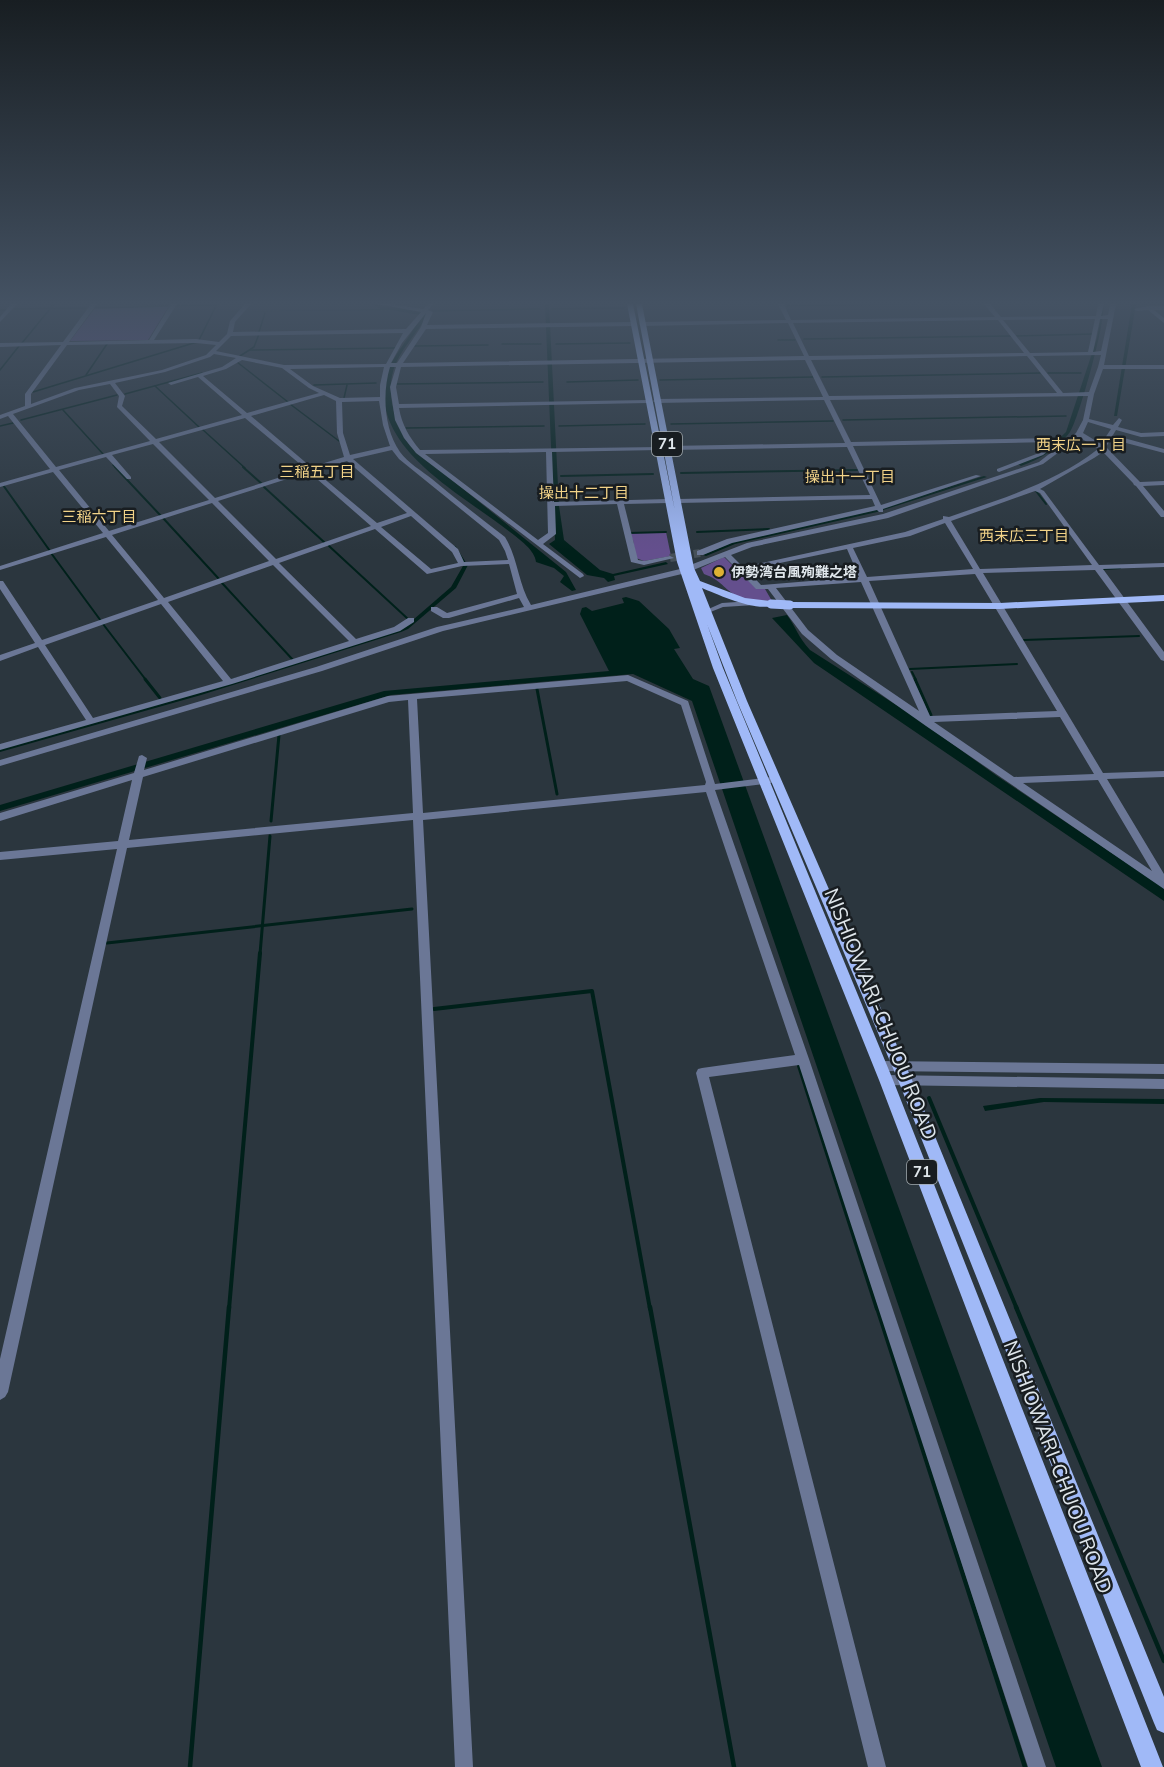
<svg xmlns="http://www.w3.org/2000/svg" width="1164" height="1767" viewBox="0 0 1164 1767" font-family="Mulish,'Noto Sans JP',sans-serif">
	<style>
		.green { fill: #644f8d }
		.water { fill: #00201a }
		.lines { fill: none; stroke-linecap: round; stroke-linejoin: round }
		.stream-far4 { stroke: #00201a; stroke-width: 1.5 }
		.stream-far3 { stroke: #00201a; stroke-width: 2 }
		.stream-far2 { stroke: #00201a; stroke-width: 3 }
		.stream-far1 { stroke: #00201a; stroke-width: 4 }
		.stream { stroke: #00201a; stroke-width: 4.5 }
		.minor-tunnel { stroke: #465058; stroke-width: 8; stroke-dasharray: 8 4; stroke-linecap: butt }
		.minor { fill: #6b7796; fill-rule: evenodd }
		.major { fill: #a0b9f7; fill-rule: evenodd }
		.major-bridge { stroke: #a0b9f7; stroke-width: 9 }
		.poi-dot { fill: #deb133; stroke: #181d21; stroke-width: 2 }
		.labels { text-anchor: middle; stroke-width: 5; stroke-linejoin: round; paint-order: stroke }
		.far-poi-label { font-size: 14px; font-weight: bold; fill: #dfe6eb; stroke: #181d21; text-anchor: start }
		.shield { fill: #181d21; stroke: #a3aaae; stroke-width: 1.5 }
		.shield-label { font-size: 15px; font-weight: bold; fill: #dfe6eb }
		.far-neighbourhood-label { font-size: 15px; fill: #f2d388; stroke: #181d21 }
		.near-street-label { font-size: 20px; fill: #dfe6eb; stroke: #181d21 }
	</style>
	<rect width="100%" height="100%" fill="#2b363e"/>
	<g class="green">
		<polygon points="169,306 148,340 70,341 95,308"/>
		<polygon points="666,532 671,556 644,561 636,558 633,540 628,533"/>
		<path d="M724,557L757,589H765L772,601C760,600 745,601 735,595C722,587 721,580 704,574L701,568Z"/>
	</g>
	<g class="water">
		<path d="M372,304L429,312C420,330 404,345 396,363C384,390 394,422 410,446L566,572L576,590L572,591L560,582L564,576L554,568L536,562C535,550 519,539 510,532C463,495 379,453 384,387C387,357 411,341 420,315L391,310L212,312L381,309Z"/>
		<polygon points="545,304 549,304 559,506 564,540 600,570 613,574 666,562 668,564 614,576 615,580 608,582 604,578 587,575 549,544 555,540"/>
		<path d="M1103,304C1108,313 1079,419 1070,432C1058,449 1040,459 1021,466L1018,464L1042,455L1066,432L1097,338Z"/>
		<polygon points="1132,304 1136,304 1117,416 1114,416"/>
		<polygon points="984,476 987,477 877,512 735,544 706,556 703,555 733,542 881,508"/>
		<polygon points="468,565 456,588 408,629 401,632 201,695 0,752 0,749 406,626 451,587 463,566"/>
		<polygon points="626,597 639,601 669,629 680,648 674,649 693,679 709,686 1102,1767 1056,1767 692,701 633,674 391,695 0,811 0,805 384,691 609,671 580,614 582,608 586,607 592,611 624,603 622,598"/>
		<path d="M787,615C796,627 798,637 810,650L915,717L997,776L1164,888V901L814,663L772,618Z"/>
		<polygon points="1040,1098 1164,1099 1164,1104 1044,1102 985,1111 983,1106"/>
	</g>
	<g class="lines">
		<g class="stream-far4">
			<polyline points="177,306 216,305"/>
			<polyline points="787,306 897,304"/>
			<polyline points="96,308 167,306"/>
			<polyline points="14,309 86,308"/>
			<polyline points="552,309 624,308"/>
			<polyline points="0,310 6,310"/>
			<polyline points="432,311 540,309"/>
			<polyline points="259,332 265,313"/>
			<polyline points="1016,336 1093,334"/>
			<polyline points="804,339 1011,336"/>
			<polyline points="199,340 217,304"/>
			<polyline points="778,340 795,340"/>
			<polyline points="22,343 54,304"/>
			<polyline points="502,344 541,344"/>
			<polyline points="556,344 630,343"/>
			<polyline points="415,346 488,345"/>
			<polyline points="250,350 395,348"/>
			<polyline points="240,356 254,347 259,334"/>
			<polyline points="237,362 288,402"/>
			<polyline points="0,370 19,346"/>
			<polyline points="1048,373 1081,373"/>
			<polyline points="86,375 107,344"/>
			<polyline points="822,377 1040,373"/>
			<polyline points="660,380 813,377"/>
			<polyline points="567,382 638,380"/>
			<polyline points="397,384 543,382"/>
			<polyline points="314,385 376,383"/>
			<polyline points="155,386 199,427"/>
			<polyline points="33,392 197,342"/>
			<polyline points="125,394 202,373"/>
			<polyline points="344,398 347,385"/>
			<polyline points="290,404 339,441"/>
			<polyline points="63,410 103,454"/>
			<polyline points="21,420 117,395"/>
			<polyline points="843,420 1066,416"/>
			<polyline points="671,424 833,421"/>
			<polyline points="0,426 13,423"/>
			<polyline points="559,426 645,424"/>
			<polyline points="406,428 544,426"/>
			<polyline points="202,429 245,468"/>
			<polyline points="113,465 116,468"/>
		</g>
		<g class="stream-far3">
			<polyline points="115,467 161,516"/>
			<polyline points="243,467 262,484"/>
			<polyline points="681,473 857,470"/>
			<polyline points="561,476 653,474"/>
			<polyline points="3,485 50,551"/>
			<polyline points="264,487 324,542"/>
			<polyline points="1036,491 1046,504"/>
			<polyline points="163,518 219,579"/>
			<polyline points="697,532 769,529"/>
			<polyline points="629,533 666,532"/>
			<polyline points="329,546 408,619"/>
			<polyline points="455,547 465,563"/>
			<polyline points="51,553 101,621"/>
			<polyline points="1101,569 1120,568"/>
			<polyline points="222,583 293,660"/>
			<polyline points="103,624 146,680"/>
			<polyline points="1024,640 1139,636"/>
			<polyline points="910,669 1017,664"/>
			<polyline points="912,672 916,680"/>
		</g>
		<g class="stream-far2">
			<polyline points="145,679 160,698"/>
			<polyline points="915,679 931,715"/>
			<polyline points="537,689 557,794"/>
			<polyline points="271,821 279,735"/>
			<polyline points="107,943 412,909"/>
			<polyline points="260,954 270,836"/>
		</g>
		<g class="stream-far1">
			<polyline points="434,1009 592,991 650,1309"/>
			<polyline points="799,1066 877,1309"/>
			<polyline points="929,1098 1017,1309"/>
			<polyline points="229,1309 260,953"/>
		</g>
		<g class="stream">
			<polyline points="650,1307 734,1767"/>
			<polyline points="877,1307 1025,1767"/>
			<polyline points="1016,1307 1164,1661"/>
			<polyline points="190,1767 229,1307"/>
		</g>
		<polyline class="minor-tunnel" points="670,558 700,553"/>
		<g class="minor">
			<polygon points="11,304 17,304 0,322 0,317"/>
			<path d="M91,304H97L69,342L149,340L171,304H177L154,340L196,339L219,342L227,334L230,321L245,304H251L235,322L233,332L406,329L421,312L377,304H389L423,309L428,304H434L428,310L433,312L427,325L633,322L636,324L633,326L426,329L403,363L804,356L788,323L642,326L639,324L642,322L786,320L778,304H784L791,320L995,317L984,304H990L1001,317L1096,316L1098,304H1104L1101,316L1108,315L1110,304H1116L1104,365H1164V369H1103L1094,394L1089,419L1113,425L1119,418L1122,420L1118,427L1141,433L1164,432V436L1141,437L1116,430L1113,435L1164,449V453L1111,439L1106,447L1140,482L1164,481V485L1143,486L1164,511V517H1161L1136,486L1134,485L1133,483L1103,452L1094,458L1040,489L1044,491L1099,565L1164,563V567L1103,569L1164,652V661L1161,660L1095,570L983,573L1103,773L1164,771V777L1107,779L1164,874V889L926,726L831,659L802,634L768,589H756L725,557L686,573L443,631L322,671L0,766V760L316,667L437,627L524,607L519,598L449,618H443L431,611V607H437L447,613L517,594L509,564L462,566L427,574L375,529L279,563L356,639L394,627L408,618H414V622L400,631L232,684L0,750V744L86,720L38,647L0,661V655L35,643L0,589V581H3L42,640L158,600L106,537L0,570V566L103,533L53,472L0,487V483L50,469L8,416L0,419V415L25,406V394L61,345L0,347V343L63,342ZM426,313L421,327L397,363H391L402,343ZM1095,319L1088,352L1030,353L1003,320ZM1100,319H1108L1101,351L1093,352ZM998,320L1024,353L809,356L793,323ZM403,333L386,364L284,365L216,351L231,336ZM196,343L216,345L206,355L162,370L75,388L31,404V394L67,345ZM214,354L236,358L222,367L168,383L171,385L198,377L242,415L156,439L122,406L125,396L115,383L165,372L210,357ZM1101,355L1098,367L1089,392L1063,393L1033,356ZM1027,356L1057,393L829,396L811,360ZM242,360L282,368L309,388L319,393L247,413L203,376L226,369ZM805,360L823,397L656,399L653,401L656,403L824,400L845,443L668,446L665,448L668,450L847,447L870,495L678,499L675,501L678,503L872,499L875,506L727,539L697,551V555H703L732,543L877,510L879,512H883V509L981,476L976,475L881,505L853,446L1050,442L1039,453L997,469V471L999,472L1043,455L1061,440L1056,438L851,442L830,400L1088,396L1083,420L1076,433L1039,462L883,514L747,543L680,569L531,605C518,584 518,558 505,537C480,518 456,499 432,479C422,471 408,463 400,452C384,429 382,393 390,367H396L390,387L395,420L404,438L416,453L580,578L584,576L583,574L543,544L556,534L555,506L617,504L631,562L644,565L674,558L670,556L644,561L638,560L624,504L668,503L671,501L668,499L554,502L552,452L659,450L662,448L661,447L420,450C409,437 402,425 399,408L647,403L650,401L649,400L399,404L396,387L401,367ZM384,367L380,385V397L340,398L313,386L290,369ZM110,384L119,396L117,407L150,441L56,467L13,414L79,390ZM324,395L336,401L337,433L344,457L311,467L251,416ZM379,401L383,425L390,446L350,455L343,433L342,402ZM245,418L306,469L215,498L159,442ZM1088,422L1111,429L1101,444L1083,433ZM1079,437L1098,449C1055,483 1000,499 949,517L943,516V519L905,532L743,567L731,555L752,547L888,518L1043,464ZM153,444L209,500L109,531L59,470L106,457L127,479H131V477L112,455ZM392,450L399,459L499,540L505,551L508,560L464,562L458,549L353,459ZM546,452L548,533L538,540L425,454ZM347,461L407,513L377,523L315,471ZM309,472L371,526L276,559L218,501ZM1035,491L1040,493L1092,565L980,569L951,521ZM212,503L269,561L164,598L112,535ZM411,516L452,552L458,563L431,569L381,527ZM945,523L973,569L867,577L853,548L910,536ZM847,549L859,577L761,585L747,570ZM273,565L349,641L231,679L168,602ZM975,574L1057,711L930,716L869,581ZM861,582L919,711L837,655L808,630L776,588ZM161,604L223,681L93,718L45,645ZM1060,717L1094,774L1014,777L934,722ZM1098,780L1152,871L1023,783Z"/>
			<polygon points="1149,306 1164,306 1164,310 1154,310 1164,318 1164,323 1148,310 1137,311 1134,309"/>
			<polygon points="752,601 755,601 755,605 723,607 708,613 704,611 722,603"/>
			<path d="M628,675L688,701L715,784L771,777L776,780L771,783L715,790L809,1059L1046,1767H1028L799,1065L709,1077L886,1767H868L696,1073L698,1069L702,1068L795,1055L706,792L423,820L473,1767H455L413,820L127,848L8,1392L5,1397L0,1400V1359L117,849L0,860V852L118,841L132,780L0,821V813L134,773L139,756L142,755L147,758L144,770L388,696ZM627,681L681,705L706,782L705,785L423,813L417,699ZM408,700L413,813L129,840L143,777L389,702Z"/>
			<polygon points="880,1061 1164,1064 1164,1074 880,1071 876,1070 874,1066 876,1062"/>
			<polygon points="886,1075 1164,1079 1164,1089 886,1085 882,1084 880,1080 882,1076"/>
		</g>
		<g class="major">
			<path d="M627,304H633L675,511L636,304H642L694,568L700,581L745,598L771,601L776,604C760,614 719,595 702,588L747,701L912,1080L1164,1697V1733L1157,1730L1154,1723L898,1080L737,701L707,624L723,668L893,1080L1163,1767H1141L879,1080L713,668L677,562Z"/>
			<polygon points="1164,595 1164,601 1000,609 790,608 785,605 790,602 1000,603"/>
		</g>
		<polyline class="major-bridge" points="771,604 790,605"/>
	</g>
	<linearGradient id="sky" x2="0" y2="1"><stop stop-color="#181e22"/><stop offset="0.55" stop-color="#445263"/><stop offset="1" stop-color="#445263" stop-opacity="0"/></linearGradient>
	<rect width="1164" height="551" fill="url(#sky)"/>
	<circle class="poi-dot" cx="719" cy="572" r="6"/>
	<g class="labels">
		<g class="far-poi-label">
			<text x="731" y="577">伊勢湾台風殉難之塔</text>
		</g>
		<g class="shield">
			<rect x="652" y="432" width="30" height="24" rx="4.5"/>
			<rect x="907" y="1160" width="30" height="24" rx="4.5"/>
		</g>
		<g class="shield-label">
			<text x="667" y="449">71</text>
			<text x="922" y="1177">71</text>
		</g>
		<g class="far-neighbourhood-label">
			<text x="1081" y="450">西末広一丁目</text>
			<text x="317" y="477">三稲五丁目</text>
			<text x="850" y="482">操出十一丁目</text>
			<text x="584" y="498">操出十二丁目</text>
			<text x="99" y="522">三稲六丁目</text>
			<text x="1024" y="541">西末広三丁目</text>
		</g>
		<g class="near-street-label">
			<text transform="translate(881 1014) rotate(68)" y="7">NISHIOWARI-CHUOU ROAD</text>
			<text transform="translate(1058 1467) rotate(69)" y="7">NISHIOWARI-CHUOU ROAD</text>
		</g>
	</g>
</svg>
